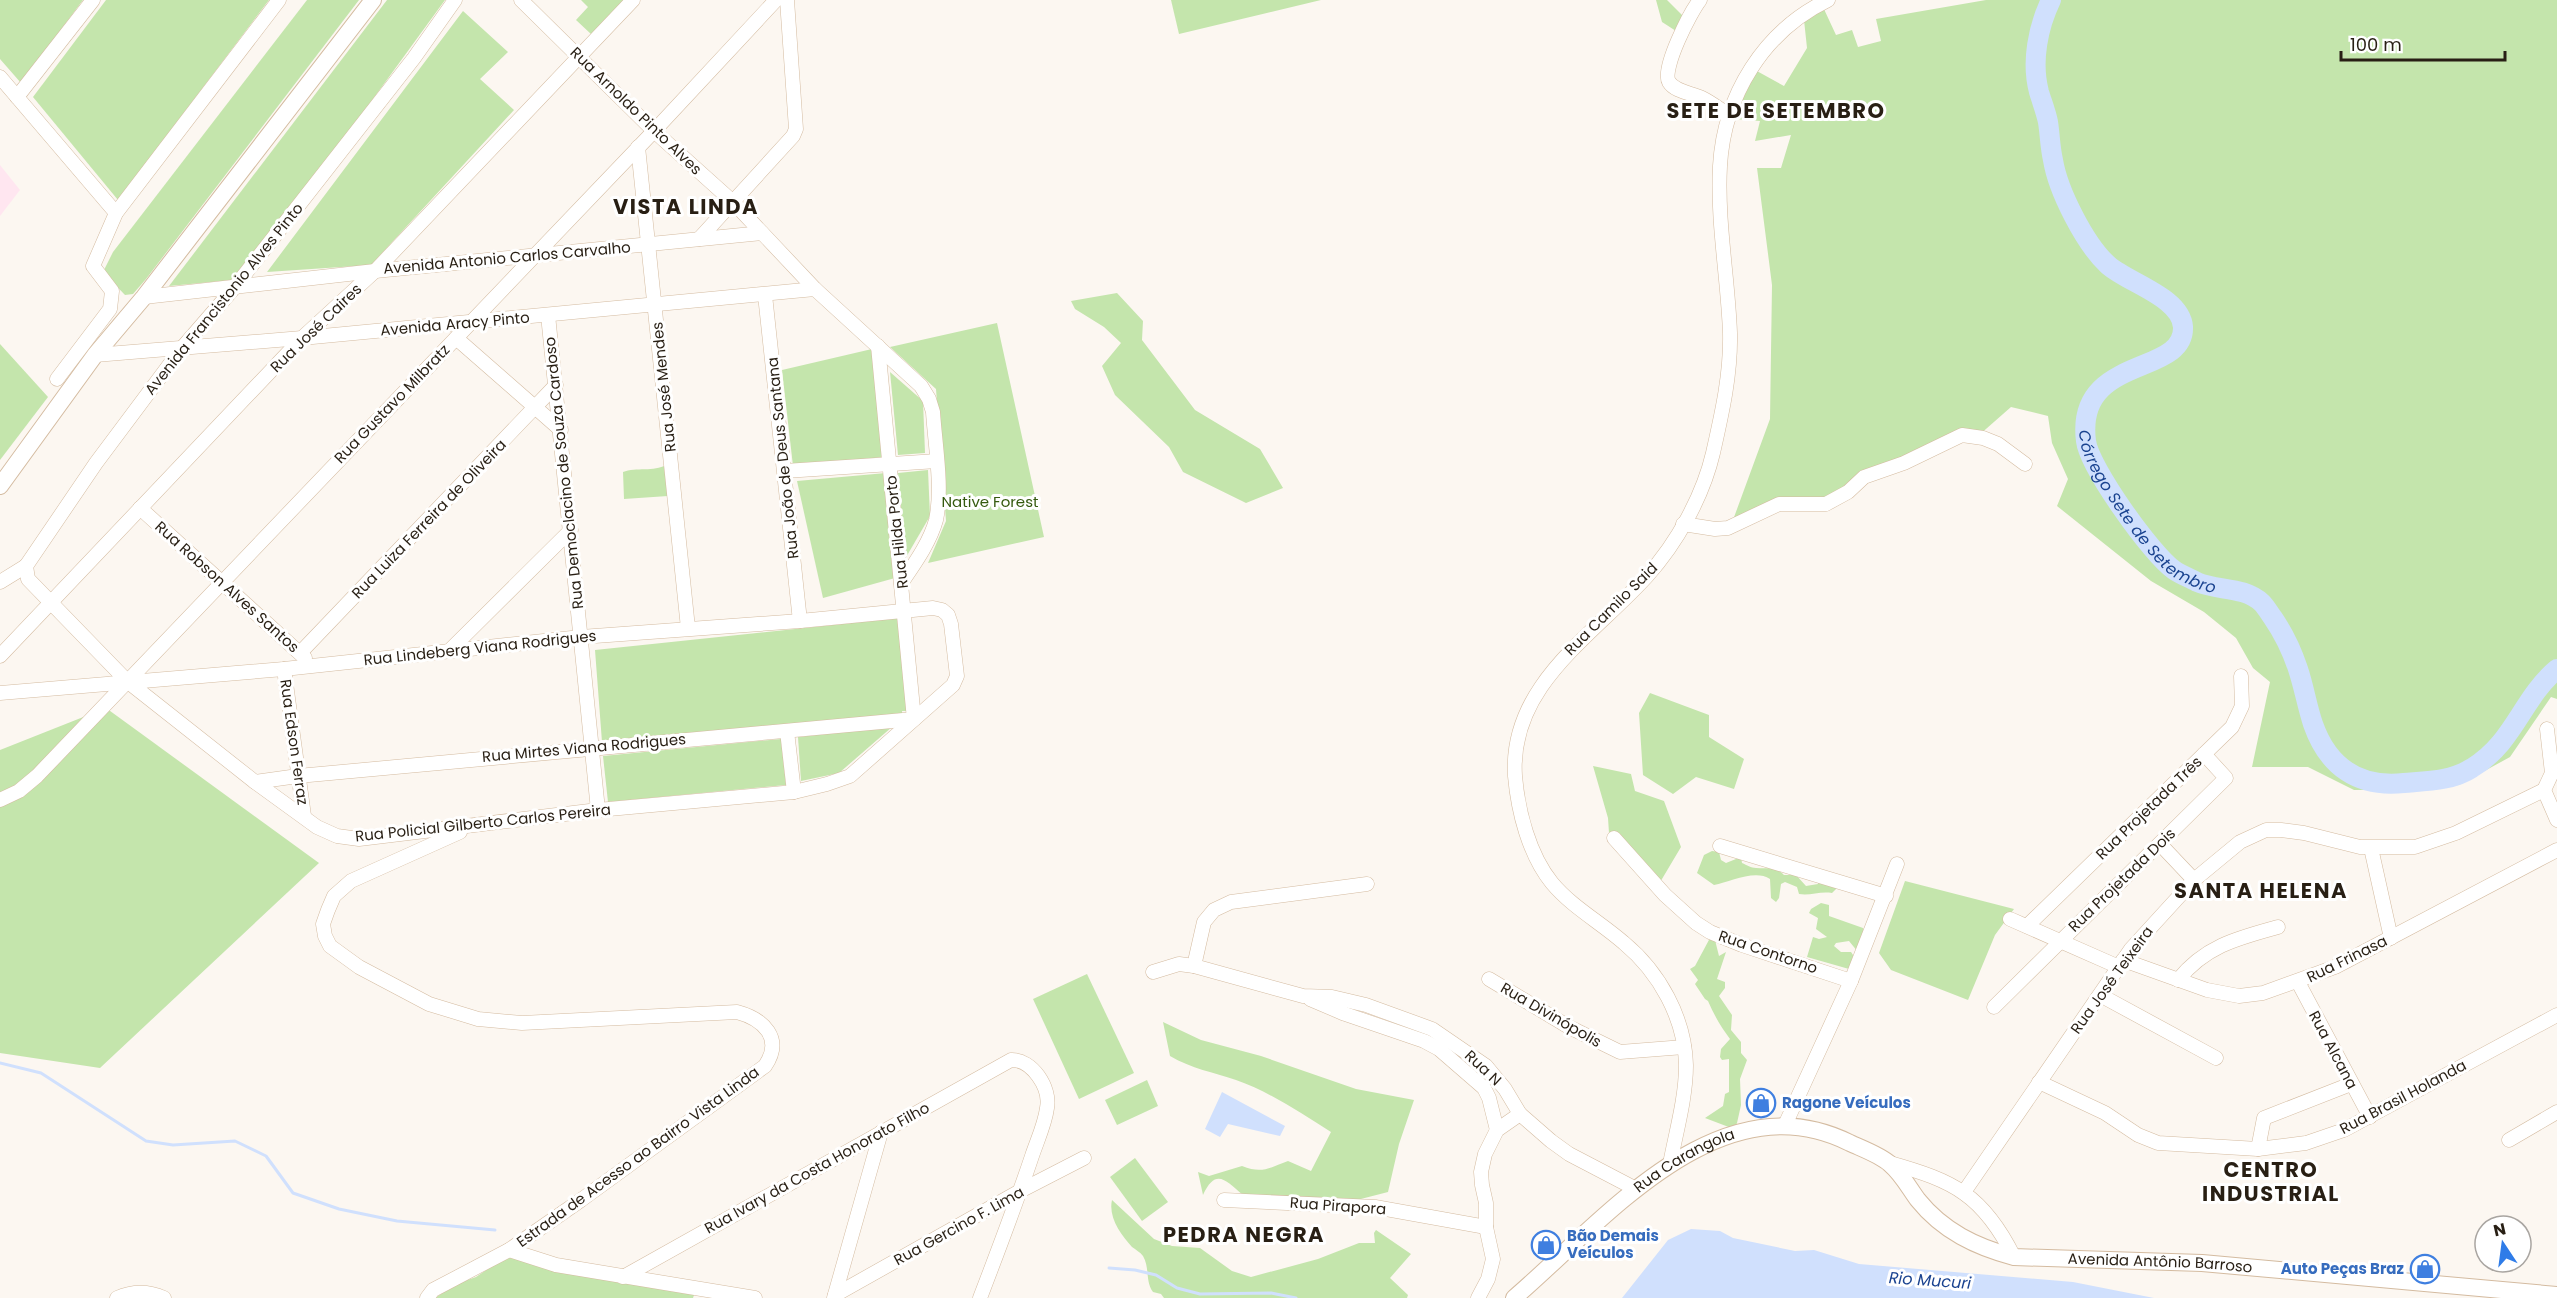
<svg xmlns="http://www.w3.org/2000/svg" width="2557" height="1298" viewBox="0 0 2557 1298" font-family="Poppins,sans-serif">
	<style>
		.industrial { fill: #ffe6f0 }
		.green { fill: #c4e5ac }
		.water { fill: #d0e0fd }
		.lines { fill: none; stroke-linecap: round; stroke-linejoin: round }
		.stream { stroke: #d0e0fd; stroke-width: 3 }
		.river { stroke: #d0e0fd; stroke-width: 20 }
		.minor-casing { stroke: #d4bba0; stroke-width: 15 }
		.major-casing { stroke: #d4bba0; stroke-width: 18 }
		.minor { stroke: #fff; stroke-width: 14 }
		.major { stroke: #fff; stroke-width: 16 }
		.labels { text-anchor: middle; stroke-width: 6; stroke-linejoin: round; paint-order: stroke }
		.street-label { font-size: 15px; fill: #281f14; stroke: #fff }
		.park-label { font-size: 15px; fill: #355a0f; stroke: #fff }
		.shop-label { font-size: 15px; font-weight: bold; fill: #366cbe; stroke: #fff; text-anchor: start }
		.water-label { font-size: 16px; font-style: italic; fill: #1a4390; stroke: #fff }
		.district-label { font-size: 21px; font-weight: bold; letter-spacing: 1.5px; fill: #281f14; stroke: #fff }
	</style>
	<rect width="100%" height="100%" fill="#fcf7f1"/>
	<polygon class="industrial" points="0,165 20,190 0,216"/>
	<g class="green">
		<polygon points="0,0 83,0 21,83 0,59"/>
		<polygon points="106,0 269,0 118,200 33,97"/>
		<polygon points="307,0 359,0 146,279 133,294 125,295 103,272 113,252"/>
		<polygon points="387,0 445,0 354,125 233,280 169,286"/>
		<polygon points="581,0 625,0 591,34 576,20 588,7"/>
		<polygon points="1171,0 1321,0 1179,34"/>
		<polygon points="1656,0 1667,0 1682,15 1683,23 1676,31 1662,22"/>
		<polygon points="1986,0 2557,0 2557,699 2551,697 2510,757 2459,785 2404,790 2354,790 2308,767 2252,767 2270,682 2253,668 2236,638 2204,612 2151,581 2057,506 2068,479 2052,443 2048,416 2011,407 1978,436 1962,433 1947,435 1835,497 1777,508 1733,520 1770,419 1772,285 1757,168 1781,168 1791,135 1755,141 1760,121 1735,119 1741,93 1755,70 1784,86 1807,48 1804,20 1823,7 1836,35 1852,30 1858,47 1881,41 1876,19"/>
		<polygon points="463,11 508,52 480,79 514,110 371,265 267,272"/>
		<polygon points="1117,293 1143,321 1142,340 1195,410 1260,449 1283,488 1246,503 1183,472 1169,447 1115,395 1102,366 1121,343 1104,327 1075,309 1071,301"/>
		<polygon points="997,323 1044,537 928,563 946,521 936,389 890,347"/>
		<polygon points="0,344 48,397 0,460"/>
		<polygon points="872,349 884,457 793,466 782,370"/>
		<polygon points="890,372 923,401 925,453 898,455"/>
		<path d="M666,465L668,496L624,499L623,472C636,467 654,472 666,465Z"/>
		<polygon points="928,470 930,516 905,559 898,473"/>
		<polygon points="886,473 895,578 823,598 797,481"/>
		<polygon points="899,618 907,711 902,711 903,720 602,742 595,650"/>
		<polygon points="1650,693 1709,715 1709,737 1744,759 1734,789 1696,777 1673,794 1643,775 1639,713"/>
		<polygon points="106,708 319,863 100,1068 0,1053 0,750"/>
		<polygon points="892,727 839,773 801,781 798,737"/>
		<polygon points="781,739 786,785 608,802 603,756"/>
		<polygon points="1593,766 1631,774 1635,791 1664,801 1681,847 1659,884 1615,834 1609,833 1608,818"/>
		<path d="M1712,851L1719,852L1721,860L1726,863L1741,857L1742,863C1747,865 1751,868 1756,868C1768,869 1775,866 1784,875H1796L1806,886L1818,884L1819,881L1837,888L1832,893C1820,891 1810,896 1799,894L1797,887L1785,882L1781,884L1779,898L1776,902L1771,898L1770,879C1755,869 1730,882 1714,885L1697,873L1704,855Z"/>
		<polygon points="1905,881 2014,909 1995,935 1968,1000 1891,970 1879,953"/>
		<polygon points="1821,903 1829,905 1829,916 1863,928 1865,933 1858,952 1849,941 1836,943 1834,946 1841,952 1851,952 1855,958 1849,969 1807,957 1813,937 1819,939 1827,937 1816,929 1818,918 1809,913 1811,909"/>
		<path d="M1710,938L1715,940L1719,956L1726,952L1717,979L1725,982V988L1719,996L1732,1015L1731,1030L1741,1042V1053L1747,1060L1740,1079L1741,1105L1737,1123L1734,1129L1705,1118L1723,1106L1725,1094L1729,1092V1059L1722,1060L1720,1057L1721,1049L1730,1039C1721,1027 1714,1015 1708,1001L1705,999L1695,984L1698,980L1690,969L1695,966Z"/>
		<polygon points="1087,974 1134,1073 1079,1099 1033,999"/>
		<path d="M1163,1022L1201,1040L1261,1056L1356,1089L1414,1100L1399,1144L1388,1192L1353,1201L1243,1195C1226,1181 1216,1167 1203,1195L1198,1172L1209,1176L1242,1166C1262,1174 1269,1168 1288,1161L1311,1171L1331,1132C1301,1113 1270,1092 1236,1080C1213,1072 1192,1069 1170,1056Z"/>
		<polygon points="1147,1080 1158,1106 1117,1125 1105,1100"/>
		<polygon points="1135,1158 1168,1202 1142,1221 1110,1177"/>
		<path d="M1112,1200L1154,1239L1172,1246L1200,1248L1232,1271L1251,1277L1318,1259L1359,1243H1375L1374,1233L1376,1230L1411,1254L1390,1278L1408,1295L1407,1298H1164L1161,1294L1153,1292C1145,1281 1150,1268 1143,1256C1140,1252 1136,1250 1132,1247C1121,1235 1108,1217 1112,1200Z"/>
		<polygon points="510,1254 564,1273 694,1295 693,1298 435,1298 456,1284 476,1277"/>
	</g>
	<g class="water">
		<polygon points="1222,1092 1285,1126 1280,1136 1228,1124 1220,1137 1205,1129"/>
		<polygon points="1691,1229 1720,1231 1733,1238 1795,1251 1814,1250 1859,1264 2073,1282 2154,1298 1622,1298 1668,1240"/>
	</g>
	<g class="lines">
		<g class="stream">
			<polyline points="0,1063 41,1073 146,1141 173,1145 235,1141 266,1156 293,1193 339,1209 397,1221 495,1230"/>
			<polyline points="1109,1268 1135,1270 1156,1275 1177,1288 1200,1294 1271,1293 1296,1298"/>
		</g>
		<path class="river" id="s1" d="M2051,0C2038,27 2031,62 2039,92C2042,102 2046,112 2048,122C2050,135 2050,147 2053,160C2058,191 2085,244 2108,265C2128,283 2181,297 2183,327C2185,377 2075,354 2086,441C2089,467 2152,555 2174,570C2181,575 2190,578 2197,582C2217,591 2244,586 2262,603C2266,607 2270,614 2273,618C2284,634 2292,651 2298,669C2304,687 2307,706 2313,724C2328,767 2358,788 2404,783C2427,781 2452,781 2472,768C2514,743 2522,698 2557,669"/>
		<g class="minor-casing">
			<g id="minor">
				<path d="M521,0L654,131L732,201L815,289L921,386L929,399L933,412C935,444 943,488 936,520C930,542 915,563 902,582"/>
				<path d="M1700,0C1691,11 1661,69 1669,82C1675,92 1692,93 1702,98C1712,103 1721,110 1730,116"/>
				<polyline points="0,77 116,213"/>
				<polyline points="17,97 93,0"/>
				<polyline points="638,147 688,628"/>
				<polyline points="699,239 793,136 796,129 787,0"/>
				<polyline points="765,295 800,621"/>
				<polyline points="144,297 375,271 762,233"/>
				<polyline points="548,315 598,810"/>
				<polyline points="456,338 561,430"/>
				<polyline points="878,346 914,719"/>
				<polyline points="95,355 302,338 815,289"/>
				<polyline points="57,379 110,309 112,291 93,266 116,213 279,0"/>
				<polyline points="785,471 937,461"/>
				<polyline points="140,508 305,658"/>
				<polyline points="1683,524 1715,529 1728,528 1779,504 1826,504 1848,492 1864,477 1904,463 1962,435 1983,438 1998,444 2025,464"/>
				<polyline points="0,582 26,566"/>
				<polyline points="449,651 571,530"/>
				<polyline points="300,653 556,385"/>
				<polyline points="0,656 302,338 375,271 633,0"/>
				<polyline points="284,669 304,816"/>
				<polyline points="0,693 284,669 581,637 800,621 933,608 942,610 948,615 951,624 957,676 953,685 850,776 827,784 794,792 598,810 359,839 337,836 317,827 255,782 127,681 28,579 26,566 96,463 182,348 234,288 414,58 455,0"/>
				<polyline points="2547,729 2552,773 2544,790 2557,820"/>
				<polyline points="787,731 794,792"/>
				<polyline points="255,782 298,776 914,719"/>
				<polyline points="0,800 19,791 37,776 654,131 776,0"/>
				<polyline points="1614,838 1665,895 1696,923 1710,932 1742,945 1851,981"/>
				<polyline points="2160,844 2194,880"/>
				<polyline points="1720,846 1886,896"/>
				<polyline points="2371,848 2391,938"/>
				<polyline points="2010,919 2119,967"/>
				<polyline points="2027,926 2232,727 2242,706 2241,676"/>
				<polyline points="2123,960 2207,990 2239,996 2263,993 2335,967 2557,850"/>
				<polyline points="1194,966 1204,922 1214,910 1231,902 1367,884"/>
				<polyline points="1153,972 1179,964 1194,966 1303,996 1332,997 1366,1005 1432,1029 1486,1066 1505,1089 1520,1114 1551,1141 1569,1154 1636,1189"/>
				<polyline points="1489,979 1569,1027 1620,1052 1684,1047"/>
				<path d="M2178,980C2205,946 2238,938 2278,927"/>
				<polyline points="2298,982 2370,1117"/>
				<polyline points="2100,995 2216,1058"/>
				<polyline points="1310,999 1345,1014 1424,1041 1439,1049 1484,1088 1489,1098 1497,1130"/>
				<polyline points="1994,1007 2226,778 2204,754"/>
				<polyline points="2039,1082 2105,1113 2138,1135 2158,1143 2258,1149 2306,1143 2344,1130 2557,1015"/>
				<polyline points="1785,1125 1851,981 1897,864"/>
				<polyline points="2509,1140 2557,1112"/>
				<polyline points="2258,1149 2264,1118 2351,1084"/>
				<path d="M1890,1163C1954,1181 1983,1195 2014,1257"/>
				<path d="M1670,1164C1676,1132 1686,1098 1686,1065C1685,1018 1659,972 1624,943C1600,922 1572,907 1552,883C1529,855 1518,811 1515,776C1509,685 1594,635 1647,576C1677,543 1703,496 1713,453C1722,413 1731,374 1730,333C1728,278 1717,222 1720,166C1724,95 1764,31 1828,0"/>
				<polyline points="1964,1192 2131,949 2194,880 2240,842 2266,830 2281,830 2304,833 2360,847 2415,847 2456,833 2544,790"/>
				<polyline points="1224,1200 1375,1207 1486,1227"/>
				<polyline points="509,1250 556,1265 755,1298"/>
				<path d="M623,1277L1011,1060C1032,1059 1051,1088 1047,1108C1045,1124 1037,1141 1032,1156C1016,1204 998,1251 980,1298"/>
				<polyline points="835,1295 1020,1191 1084,1158"/>
				<path d="M117,1298C133,1291 148,1291 164,1298"/>
				<path d="M427,1298L433,1290L509,1250L581,1200L765,1066C784,1038 763,1019 737,1012L522,1023L478,1019L429,1004L359,967L330,946L325,936L323,924L328,910L334,896L351,881L460,832"/>
				<polyline points="834,1298 881,1132"/>
				<polyline points="1478,1298 1488,1279 1493,1259 1486,1227 1486,1203 1482,1185 1481,1172 1485,1154 1497,1130 1520,1114"/>
			</g>
		</g>
		<g class="major-casing">
			<g id="major">
				<polyline points="0,486 95,355 144,297 373,0"/>
				<path id="s2" d="M1514,1298C1603,1222 1719,1077 1850,1143C1863,1149 1880,1155 1890,1164C1902,1174 1909,1188 1918,1200C1943,1231 1976,1247 2014,1257L2202,1263L2557,1295"/>
			</g>
		</g>
		<use href="#minor" class="minor"/>
		<use href="#major" class="major"/>
	</g>
	<defs>
		<g id="shop-ring" transform="scale(1.5)"><circle r="9.5" fill="#fff" stroke="#3f7fe0" stroke-width="1.5"/><path d="M-5-2.5h2.3a2.7 3.5 0 0 1 5.4 0H5L5.5 6h-11ZM-1.5-2.5h3a1.5 2.3 0 0 0-3 0Z" fill="#3f7fe0"/></g>
	</defs>
	<g fill-rule="evenodd">
		<use href="#shop-ring" x="1761" y="1103"/>
		<use href="#shop-ring" x="1546" y="1245"/>
		<use href="#shop-ring" x="2425" y="1269"/>
	</g>
	<g class="labels">
		<g class="street-label">
			<text transform="translate(636 111) rotate(44)" y="5">Rua Arnoldo Pinto Alves</text>
			<text transform="translate(507 258) rotate(-5)" y="5">Avenida Antonio Carlos Carvalho</text>
			<text transform="translate(224 299) rotate(-51)" y="5">Avenida Francistonio Alves Pinto</text>
			<text transform="translate(455 324) rotate(-5)" y="5">Avenida Aracy Pinto</text>
			<text transform="translate(316 328) rotate(-44)" y="5">Rua José Caires</text>
			<text transform="translate(664 387) rotate(-96)" y="5">Rua José Mendes</text>
			<text transform="translate(392 404) rotate(-46)" y="5">Rua Gustavo Milbratz</text>
			<text transform="translate(783 458) rotate(-96)" y="5">Rua João de Deus Santana</text>
			<text transform="translate(564 473) rotate(-96)" y="5">Rua Democlacino de Souza Cardoso</text>
			<text transform="translate(429 519) rotate(-46)" y="5">Rua Luiza Ferreira de Oliveira</text>
			<text transform="translate(897 532) rotate(-96)" y="5">Rua Hilda Porto</text>
			<text transform="translate(227 587) rotate(42)" y="5">Rua Robson Alves Santos</text>
			<text transform="translate(1611 609) rotate(-45)" y="5">Rua Camilo Said</text>
			<text transform="translate(480 648) rotate(-6)" y="5">Rua Lindeberg Viana Rodrigues</text>
			<text transform="translate(294 742) rotate(82)" y="5">Rua Edson Ferraz</text>
			<text transform="translate(584 748) rotate(-5)" y="5">Rua Mirtes Viana Rodrigues</text>
			<text transform="translate(2149 808) rotate(-44)" y="5">Rua Projetada Três</text>
			<text transform="translate(483 823) rotate(-6)" y="5">Rua Policial Gilberto Carlos Pereira</text>
			<text transform="translate(2122 880) rotate(-44)" y="5">Rua Projetada Dois</text>
			<text transform="translate(1768 952) rotate(19)" y="5">Rua Contorno</text>
			<text transform="translate(2347 959) rotate(-26)" y="5">Rua Frinasa</text>
			<text transform="translate(2112 980) rotate(-54)" y="5">Rua José Teixeira</text>
			<text transform="translate(1551 1015) rotate(30)" y="5">Rua Divinópolis</text>
			<text transform="translate(2333 1050) rotate(62)" y="5">Rua Alcana</text>
			<text transform="translate(1483 1068) rotate(43)" y="5">Rua N</text>
			<text transform="translate(2403 1097) rotate(-28)" y="5">Rua Brasil Holanda</text>
			<text transform="translate(638 1157) rotate(-36)" y="5">Estrada de Acesso ao Bairro Vista Linda</text>
			<text dy="5" stroke="none"><textPath href="#s2" startOffset="220">Rua Carangola</textPath></text>
			<text transform="translate(817 1168) rotate(-29)" y="5">Rua Ivary da Costa Honorato Filho</text>
			<text transform="translate(1338 1206) rotate(4)" y="5">Rua Pirapora</text>
			<text transform="translate(959 1226) rotate(-29)" y="5">Rua Gercino F. Lima</text>
			<text dy="5" stroke="none"><textPath href="#s2" startOffset="747">Avenida Antônio Barroso</textPath></text>
		</g>
		<g class="park-label">
			<text x="990" y="507">Native Forest</text>
		</g>
		<g class="shop-label">
			<text x="1782" y="1108">Ragone Veículos</text>
			<text x="1567" y="1241">Bão Demais<tspan x="1567" dy="17">Veículos</tspan></text>
			<text x="2404" y="1274" text-anchor="end">Auto Peças Braz</text>
		</g>
		<g class="water-label">
			<text dy="6" stroke="none"><textPath href="#s1" startOffset="645">Córrego Sete de Setembro</textPath></text>
			<text transform="translate(1930 1280) rotate(4)" y="6">Rio Mucuri</text>
		</g>
		<g class="district-label">
			<text x="1776" y="118">SETE DE SETEMBRO</text>
			<text x="686" y="214">VISTA LINDA</text>
			<text x="2261" y="898">SANTA HELENA</text>
			<text x="2271" y="1177">CENTRO<tspan x="2271" dy="24">INDUSTRIAL</tspan></text>
			<text x="1244" y="1242">PEDRA NEGRA</text>
		</g>
	</g>
	<g transform="translate(2503 1244) rotate(347)"><circle r="28" fill="#ffffff" stroke="#a9a5a1" stroke-width="1.5"/>
	<path d="M0-4.5L10 22L0 15L-10 22Z" fill="#2f7ce8"/>
	<text y="-9" font-size="16" font-weight="bold" text-anchor="middle" fill="#281f14">N</text>
	</g>
	<path d="M2341 51v9h164v-9" fill="none" stroke="#281f14" stroke-width="3"/>
	<text x="2350" y="51" font-size="18" fill="#281f14" stroke="#ffffff" stroke-width="4.5" paint-order="stroke">100 m</text>
</svg>
